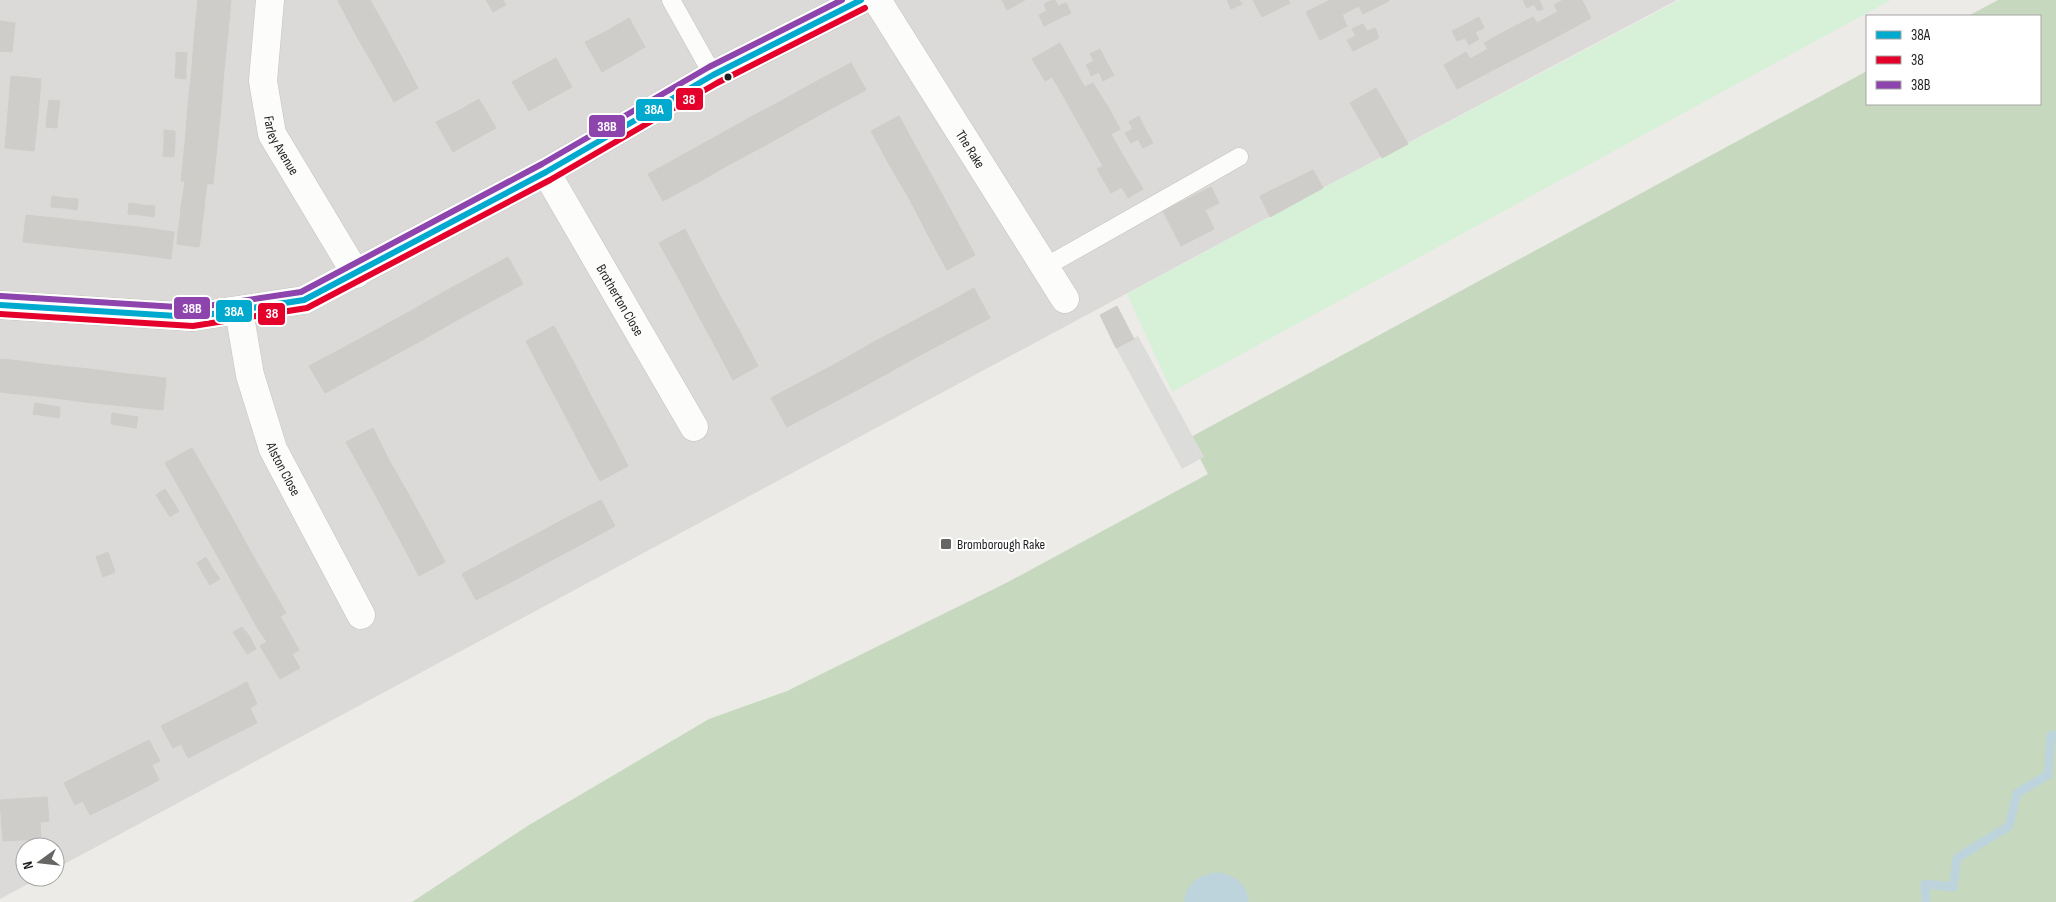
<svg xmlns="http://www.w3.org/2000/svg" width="2056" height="902" viewBox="0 0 2056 902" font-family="'Sofia Sans Condensed',sans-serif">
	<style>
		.residential { fill: #dbdad8 }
		.forest { fill: #c6d9be }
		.park { fill: #d7f0d8 }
		.pier { fill: #dcdcda }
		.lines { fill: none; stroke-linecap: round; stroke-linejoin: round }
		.stream { stroke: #bdd4dc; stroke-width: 9 }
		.river { stroke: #bdd4dc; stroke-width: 55 }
		.building { fill: #cfcdca; stroke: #cfcdc8 }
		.lane-casing { stroke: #c3c3c1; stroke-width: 19 }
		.street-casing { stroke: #c3c3c1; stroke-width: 29 }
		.lane { stroke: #fcfcfb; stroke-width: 18 }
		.street { stroke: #fcfcfb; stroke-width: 28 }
		.bus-1-casing { stroke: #fff; stroke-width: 10 }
		.bus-2-casing { stroke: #fff; stroke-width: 10 }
		.bus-3-casing { stroke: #fff; stroke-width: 10 }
		.bus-1 { stroke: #00a9ce; stroke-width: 6 }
		.bus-2 { stroke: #e4002b; stroke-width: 6 }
		.bus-3 { stroke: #8e44ad; stroke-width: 6 }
		.bus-dot { fill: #1e1e1e; stroke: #fff; stroke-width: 2 }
		.poi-dot { fill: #666664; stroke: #fff; stroke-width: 2 }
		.labels { text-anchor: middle; stroke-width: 4; stroke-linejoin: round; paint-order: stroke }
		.street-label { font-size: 14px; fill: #1e1e1e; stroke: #fff }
		.poi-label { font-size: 14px; fill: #1e1e1e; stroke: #fff; text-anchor: start }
		.line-badge { stroke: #fff; stroke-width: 2 }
		.badge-label { font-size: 14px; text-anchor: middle; font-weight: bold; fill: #fff }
	</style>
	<rect width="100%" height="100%" fill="#ecebe7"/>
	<polygon class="residential" points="0,0 1677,0 1323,188 55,869 55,847 25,847 25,877 41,877 0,899"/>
	<polygon class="forest" points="1998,0 2056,0 2056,902 412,902 529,825 709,719 787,691 1008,582 1208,474 1189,438 1867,71 1867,104 2040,104 2040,16 1968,16"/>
	<polygon class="park" points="1680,0 1891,0 1172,392 1127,294 1323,188"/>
	<polygon class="pier" points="1138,336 1204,457 1182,469 1116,348"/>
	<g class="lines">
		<polyline class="stream" points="1926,902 1925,884 1953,887 1957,858 2009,826 2017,793 2048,775 2051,736 2056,735"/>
		<polyline class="river" points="1212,902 1217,900 1221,902"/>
	</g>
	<g class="building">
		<polygon points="198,0 231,0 228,32 195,29"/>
		<polygon points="340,0 370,0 382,21 356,35 338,1"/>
		<polygon points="486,0 503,0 506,5 493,12"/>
		<polygon points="1002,0 1025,0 1007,10"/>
		<polygon points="1055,0 1058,6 1066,3 1071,13 1058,19 1050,1"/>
		<polygon points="1227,0 1239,0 1242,4 1231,9"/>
		<polygon points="1253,0 1288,0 1290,3 1262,17"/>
		<polygon points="1330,0 1344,0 1349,11 1342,15 1347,26 1320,40 1306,12"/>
		<polygon points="1344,0 1388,0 1389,1 1363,14 1359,6 1349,11"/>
		<polygon points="1523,0 1539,0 1543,9 1538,11 1534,4 1527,8"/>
		<polygon points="1563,0 1582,0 1591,18 1558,36 1548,17 1558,12 1554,5"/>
		<polygon points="1050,1 1058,19 1044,26 1039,15 1047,11 1044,4"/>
		<polygon points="1479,17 1484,28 1475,32 1479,39 1474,42 1464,25"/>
		<polygon points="1533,17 1537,23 1548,17 1558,36 1524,54 1511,28"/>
		<polygon points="629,18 645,47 623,60 607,31"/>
		<polygon points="0,21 15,23 12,52 0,51"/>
		<polygon points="382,21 400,54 375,68 356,35"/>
		<polygon points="1363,24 1367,31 1375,28 1379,38 1367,44 1358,26"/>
		<polygon points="1464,25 1474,42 1469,45 1465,38 1457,41 1452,31"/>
		<polygon points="1358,26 1367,44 1353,51 1347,40 1356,36 1352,29"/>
		<polygon points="1511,28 1524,54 1491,71 1481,53 1488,49 1484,43"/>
		<polygon points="195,29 228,32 224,70 192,67"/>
		<polygon points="607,31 623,60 602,72 585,42"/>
		<polygon points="1060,43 1080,79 1060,90 1052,77 1045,81 1032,59"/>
		<polygon points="1100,49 1106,61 1089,70 1086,65 1094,61 1090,54"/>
		<polygon points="176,52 187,53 186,66 176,65"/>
		<polygon points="1466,52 1470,59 1481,53 1491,71 1457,89 1444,65"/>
		<polygon points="400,54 418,88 394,102 375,68"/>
		<polygon points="556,58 572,87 550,99 534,70"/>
		<polygon points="1106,61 1114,75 1103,81 1099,72 1091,76 1089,70"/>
		<polygon points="851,63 866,90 832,108 817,81"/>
		<polygon points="176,65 186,66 186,79 175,78"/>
		<polygon points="192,67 224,70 221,108 188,105"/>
		<polygon points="534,70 550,99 529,111 512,82"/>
		<polygon points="11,76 41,79 38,115 8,112"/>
		<polygon points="1080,79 1085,87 1093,83 1108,107 1079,124 1060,90"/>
		<polygon points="817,81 832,108 798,127 783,100"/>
		<polygon points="1376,88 1408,144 1382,158 1350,103"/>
		<polygon points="479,99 496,128 474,140 458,111"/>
		<polygon points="49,100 60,101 58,114 47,114"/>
		<polygon points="783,100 798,127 764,146 749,118"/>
		<polygon points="188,105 221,108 217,146 185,143"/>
		<polygon points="1108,107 1120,129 1111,134 1118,147 1099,159 1079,124"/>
		<polygon points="458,111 474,140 453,152 436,122"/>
		<polygon points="8,112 38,115 34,151 5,148"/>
		<polygon points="47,114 58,114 57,128 46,127"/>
		<polygon points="899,116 918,151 890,166 871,131"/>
		<polygon points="1139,116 1145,129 1128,138 1125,133 1133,129 1129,122"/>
		<polygon points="749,118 764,146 730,164 715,137"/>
		<polygon points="1145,129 1153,143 1143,148 1138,139 1131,143 1128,138"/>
		<polygon points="164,130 175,131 175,144 164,143"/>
		<polygon points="715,137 730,164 697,183 681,156"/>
		<polygon points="164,143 175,144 174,157 163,156"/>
		<polygon points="185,143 217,146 213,184 181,181"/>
		<polygon points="1118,147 1143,189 1128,198 1122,187 1111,193 1097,169 1103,166 1099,159"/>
		<polygon points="918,151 937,185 910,200 890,166"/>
		<polygon points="681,156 697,183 663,201 648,174"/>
		<polygon points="1313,170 1323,188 1270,217 1260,196"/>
		<polygon points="185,181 207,184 205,198 183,195"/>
		<polygon points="937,185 956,220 928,235 910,200"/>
		<polygon points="1211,187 1219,203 1205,210 1214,229 1181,246 1163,211"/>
		<polygon points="183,195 205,198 204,210 181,207"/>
		<polygon points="52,196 65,198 64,208 51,207"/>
		<polygon points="65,198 78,199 77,210 64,208"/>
		<polygon points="129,203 142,205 141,215 128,214"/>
		<polygon points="142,205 155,206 154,217 141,215"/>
		<polygon points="181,207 204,210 202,223 180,220"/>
		<polygon points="26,215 63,219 60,246 23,242"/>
		<polygon points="63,219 100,223 97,250 60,246"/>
		<polygon points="180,220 202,223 201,235 178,232"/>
		<polygon points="956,220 975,255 947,270 928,235"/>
		<polygon points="100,223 138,227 134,254 97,250"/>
		<polygon points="138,227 174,232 171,259 134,254"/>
		<polygon points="685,229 703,264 678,277 659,243"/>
		<polygon points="178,232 201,235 199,247 177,244"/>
		<polygon points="508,257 523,284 490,302 475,275"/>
		<polygon points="703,264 721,298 696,311 678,277"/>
		<polygon points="475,275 490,302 457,320 442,293"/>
		<polygon points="974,288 990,318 956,336 940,307"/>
		<polygon points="442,293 457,320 424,339 409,312"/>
		<polygon points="721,298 740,332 715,346 696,311"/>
		<polygon points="1117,306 1134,339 1116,348 1100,315"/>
		<polygon points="940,307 956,336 922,354 906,325"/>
		<polygon points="409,312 424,339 391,357 376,330"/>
		<polygon points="906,325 922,354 888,373 872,343"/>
		<polygon points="554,326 573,361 544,376 526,341"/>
		<polygon points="376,330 391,357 358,375 343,348"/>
		<polygon points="740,332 758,366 733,380 715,346"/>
		<polygon points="872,343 888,373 855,391 839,362"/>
		<polygon points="343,348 358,375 325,393 309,366"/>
		<polygon points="0,359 12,360 8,393 0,392"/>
		<polygon points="12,360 50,365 47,397 8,393"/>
		<polygon points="573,361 591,396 563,411 544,376"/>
		<polygon points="839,362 855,391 821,409 805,380"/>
		<polygon points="50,365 89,369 85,402 47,397"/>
		<polygon points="89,369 128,374 124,406 85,402"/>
		<polygon points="128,374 166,378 163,410 124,406"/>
		<polygon points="805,380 821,409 787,427 771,398"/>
		<polygon points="591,396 610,431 581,446 563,411"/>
		<polygon points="35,403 47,405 46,416 33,414"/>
		<polygon points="47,405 60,407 59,418 46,416"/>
		<polygon points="112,413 125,415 124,426 111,424"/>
		<polygon points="125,415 138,417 136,428 124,426"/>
		<polygon points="373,428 390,462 365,476 346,442"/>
		<polygon points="610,431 628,466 600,481 581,446"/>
		<polygon points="192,448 211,481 184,496 165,463"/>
		<polygon points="390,462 409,495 383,509 365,476"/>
		<polygon points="211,481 230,514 202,529 184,496"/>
		<polygon points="165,489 172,500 163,506 156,495"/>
		<polygon points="409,495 427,528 401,542 383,509"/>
		<polygon points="172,500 179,511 170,517 163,506"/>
		<polygon points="601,500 615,526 580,545 566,518"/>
		<polygon points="230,514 248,547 221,562 202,529"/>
		<polygon points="566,518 580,545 546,563 531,537"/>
		<polygon points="427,528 445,562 419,576 401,542"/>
		<polygon points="531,537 546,563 511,582 497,555"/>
		<polygon points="248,547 267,580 239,595 221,562"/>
		<polygon points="108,552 115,572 103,577 96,557"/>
		<polygon points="497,555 511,582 476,600 462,574"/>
		<polygon points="206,557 212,568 203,574 197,563"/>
		<polygon points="212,568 220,579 210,585 203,574"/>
		<polygon points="267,580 286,613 258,629 239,595"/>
		<polygon points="280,616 299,650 292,654 300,668 280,679 260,646 267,642 258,629"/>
		<polygon points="242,627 250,637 240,643 233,632"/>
		<polygon points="250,637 256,649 247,654 240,643"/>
		<polygon points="247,682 257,704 250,708 257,723 223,740 205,704"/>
		<polygon points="205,704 223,740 188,758 181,744 173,748 161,726"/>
		<polygon points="149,740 160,761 152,765 159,780 125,798 107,761"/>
		<polygon points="107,761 125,798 90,815 83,801 75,805 64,783"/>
		<polygon points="47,797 49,821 40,822 41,839 3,841 0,800"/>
	</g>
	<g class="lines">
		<g class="lane-casing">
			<g id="lane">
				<polyline points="671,0 713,75"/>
				<polyline points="1045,267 1239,157"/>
			</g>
		</g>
		<g class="street-casing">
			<g id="street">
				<path id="s1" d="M270,0L263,81L272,134L356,274"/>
				<path id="s2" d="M877,0L1065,299"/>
				<path id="s3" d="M546,172L694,427"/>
				<polyline points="0,305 193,317 304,300 546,172 713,75 861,0"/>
				<path id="s4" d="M239,311L250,375L273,449L361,615"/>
			</g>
		</g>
		<use href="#lane" class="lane"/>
		<use href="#street" class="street"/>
		<g class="bus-1-casing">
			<polyline id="bus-1" points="0,305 193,317 304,300 546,172 713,75 861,0"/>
		</g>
		<g class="bus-2-casing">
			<polyline id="bus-2" points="0,314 193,326 307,308 550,180 717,83 865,8"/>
		</g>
		<g class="bus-3-casing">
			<polyline id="bus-3" points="1,296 193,308 301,292 542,164 709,67 842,0"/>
		</g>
		<use href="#bus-1" class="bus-1"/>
		<use href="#bus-2" class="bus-2"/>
		<use href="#bus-3" class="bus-3"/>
	</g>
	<circle class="bus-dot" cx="728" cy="77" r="4.5"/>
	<rect class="poi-dot" x="940" y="538" width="12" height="12" rx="2.5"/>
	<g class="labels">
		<g class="street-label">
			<text dy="5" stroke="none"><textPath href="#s1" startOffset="149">Farley Avenue</textPath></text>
			<text dy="5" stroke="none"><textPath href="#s2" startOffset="176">The Rake</textPath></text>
			<text dy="5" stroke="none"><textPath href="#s3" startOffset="148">Brotherton Close</textPath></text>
			<text dy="5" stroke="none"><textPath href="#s4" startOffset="165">Alston Close</textPath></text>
		</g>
		<g class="poi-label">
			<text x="957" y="549">Bromborough Rake</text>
		</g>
	</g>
	<g class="line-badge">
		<rect x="675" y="87" width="29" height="24" rx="5" fill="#e4002b"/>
		<rect x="635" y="98" width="38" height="24" rx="5" fill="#00a9ce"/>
		<rect x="588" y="114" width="38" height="24" rx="5" fill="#8e44ad"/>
		<rect x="173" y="296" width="38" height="24" rx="5" fill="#8e44ad"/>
		<rect x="215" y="299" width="38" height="24" rx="5" fill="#00a9ce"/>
		<rect x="257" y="302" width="29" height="24" rx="5" fill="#e4002b"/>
	</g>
	<g class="badge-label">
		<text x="689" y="104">38</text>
		<text x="654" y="114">38A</text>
		<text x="607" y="131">38B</text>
		<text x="192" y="313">38B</text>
		<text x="234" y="316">38A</text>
		<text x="272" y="318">38</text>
	</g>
	<rect x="1866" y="15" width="175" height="90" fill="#ffffff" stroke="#a5a5a5"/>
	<rect x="1876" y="31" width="25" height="8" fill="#00a9ce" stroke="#a5a5a5"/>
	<text x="1911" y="40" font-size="15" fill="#1e1e1e">38A</text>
	<rect x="1876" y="56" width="25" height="8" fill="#e4002b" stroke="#a5a5a5"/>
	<text x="1911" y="65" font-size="15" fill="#1e1e1e">38</text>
	<rect x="1876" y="81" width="25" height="8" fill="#8e44ad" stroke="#a5a5a5"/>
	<text x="1911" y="90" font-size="15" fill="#1e1e1e">38B</text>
	<g transform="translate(40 862) rotate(255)"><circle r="24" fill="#ffffff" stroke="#a5a5a5"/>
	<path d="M0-4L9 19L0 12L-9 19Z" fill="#666664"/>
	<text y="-8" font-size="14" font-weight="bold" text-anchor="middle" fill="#1e1e1e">N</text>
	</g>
</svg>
